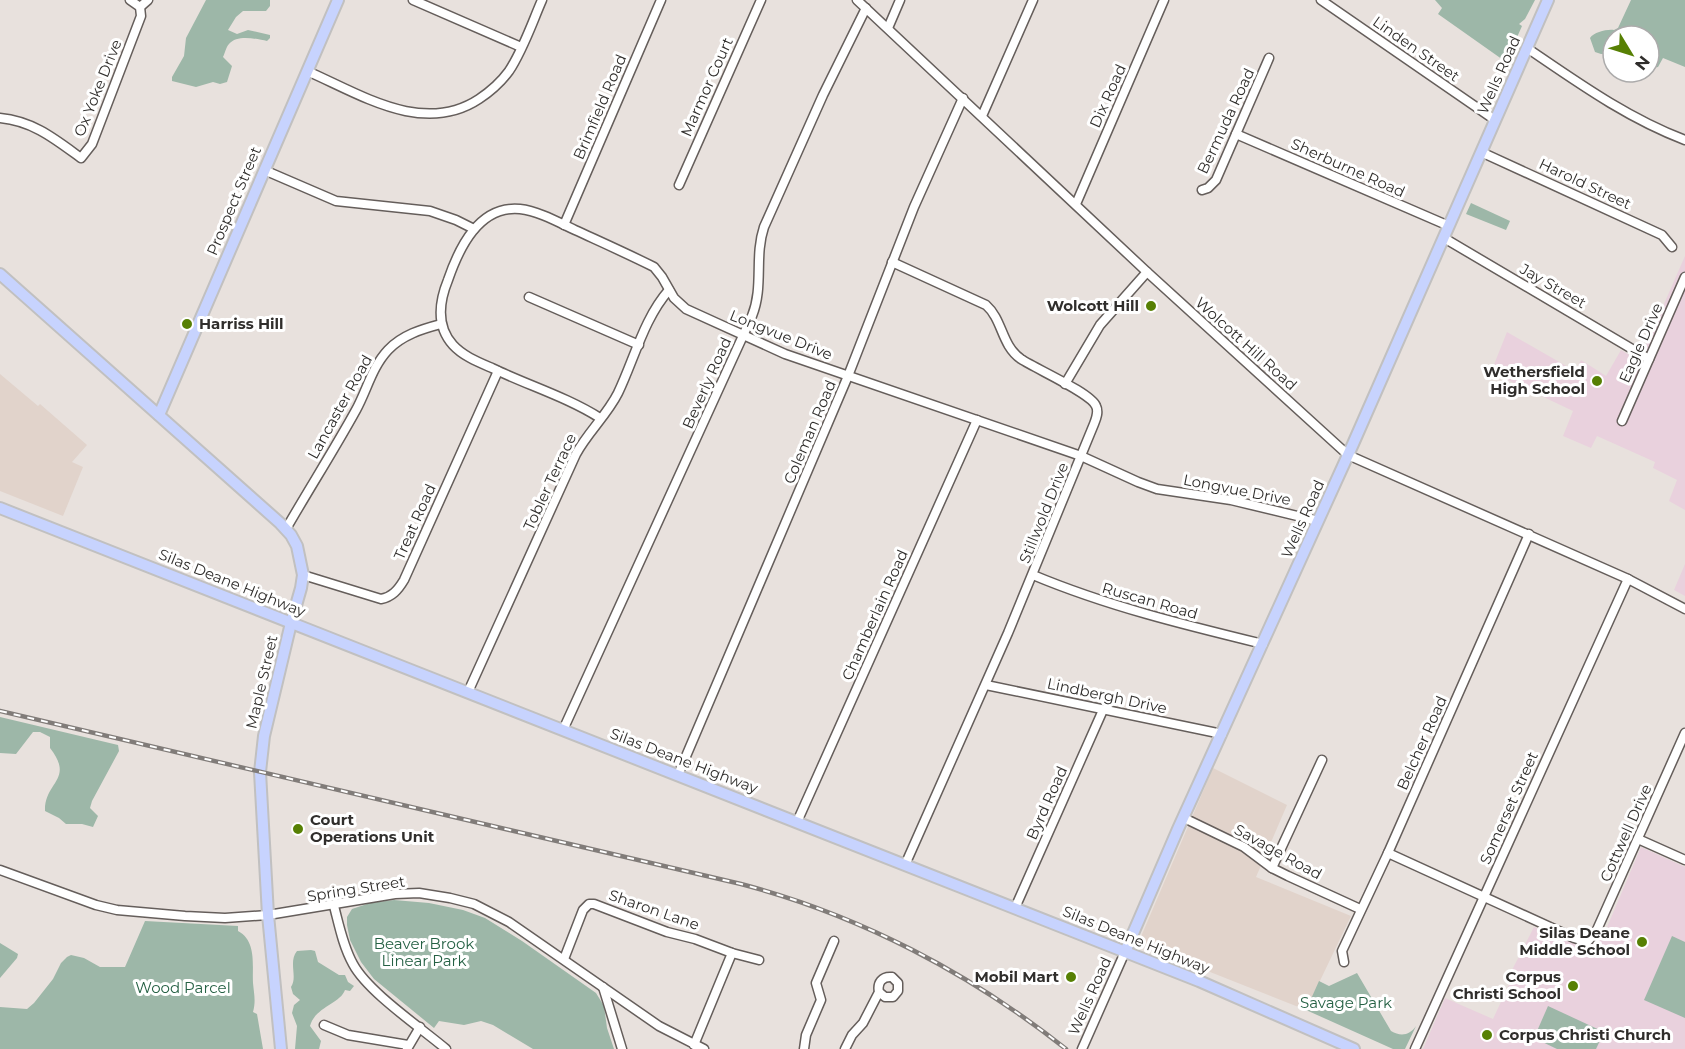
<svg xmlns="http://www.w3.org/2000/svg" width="1685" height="1049" viewBox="0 0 1685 1049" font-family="Montserrat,sans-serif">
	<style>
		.built { fill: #e1d3cb }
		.education { fill: #e9d1dd }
		.green { fill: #9db7a8 }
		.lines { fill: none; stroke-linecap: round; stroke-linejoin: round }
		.minor-casing { stroke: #655e5b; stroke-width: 11 }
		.major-casing { stroke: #c1c0c0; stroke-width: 14 }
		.minor { stroke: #fff; stroke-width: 8 }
		.major { stroke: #c7d3fe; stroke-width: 10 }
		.rail-casing { stroke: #817c79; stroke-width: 4.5 }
		.rail { stroke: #fff; stroke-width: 2; stroke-dasharray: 7; stroke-linecap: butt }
		.poi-dot { fill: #578004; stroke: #fff; stroke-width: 2 }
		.labels { text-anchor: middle; stroke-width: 6; stroke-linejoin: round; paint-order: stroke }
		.street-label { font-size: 15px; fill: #302e2c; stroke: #fff }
		.poi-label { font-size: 15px; font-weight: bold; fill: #302e2c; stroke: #fff; text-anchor: end }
		.park-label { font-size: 15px; fill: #256144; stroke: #fff }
	</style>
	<rect width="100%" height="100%" fill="#e8e1dd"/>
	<g class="built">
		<polygon points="0,374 38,406 40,404 87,445 72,462 83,467 63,516 0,491"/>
		<polygon points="1213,768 1287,805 1256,877 1351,916 1306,1010 1147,947 1142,943 1140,939"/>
	</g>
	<g class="education">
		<polygon points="1685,256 1685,510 1669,501 1677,480 1653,468 1655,462 1597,436 1591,448 1563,436 1573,411 1491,372 1507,332 1575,371 1581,360 1606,376 1621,350 1639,361"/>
		<polygon points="1685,564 1685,596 1674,590"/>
		<polygon points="1641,847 1685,867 1685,1049 1423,1049 1445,998 1493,1019 1514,974 1511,972 1534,927 1577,945 1590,945 1599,939 1605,932"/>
	</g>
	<g class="green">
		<path d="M206,0H270V6L266,11H243L236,17L228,30L237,34L248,30L270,35V38L267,41C257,39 237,34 229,44C226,47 225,53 223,57L232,66L227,82L220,84L213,82L196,87L172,81V77L184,56L186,38Z"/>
		<polygon points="1435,0 1535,0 1525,19 1519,24 1522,26 1506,62 1438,14 1442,8"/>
		<path d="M1631,0H1685V67L1663,58L1658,67L1652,68L1649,64L1651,57L1649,36H1613V53L1601,54L1595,52L1590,38C1594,32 1607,29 1614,30L1618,28Z"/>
		<polygon points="1471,203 1510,221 1506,230 1466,214"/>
		<path d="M0,717L118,745L119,751L92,801L90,808L98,816L93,827L82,824H66L59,818L45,811C44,782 75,780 50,748V737L40,732H33L16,754L0,753Z"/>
		<polygon points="394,900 429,903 463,910 485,918 522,941 596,993 604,1006 607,1028 614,1049 533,1049 493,1025 481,1021 464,1025 439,1021 434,1028 374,979 361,962 350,940 347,925 347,917 352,909 370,903"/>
		<path d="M145,921L238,926V931C257,941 252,966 253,983C254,994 256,1001 253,1012L257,1014L263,1049H0V1007L27,1009L34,1003L53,979L61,963L67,957L71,955L84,958L100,967H125Z"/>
		<polygon points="1672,936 1685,942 1685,1018 1644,1000"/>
		<polygon points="0,943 18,954 17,958 0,978"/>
		<path d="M311,950L315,951L318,962L339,975H345L348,982L354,986L350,991L345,990C340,1004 315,1007 310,1026L321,1041L319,1049H295L297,1026L292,1013L294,1005L300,1000L293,994L291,987C298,977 288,962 297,951Z"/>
		<path d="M1357,973L1391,1031C1401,1037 1410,1035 1416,1026L1405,1049H1393L1306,1010L1319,981L1329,986Z"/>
		<polygon points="1548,1006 1604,1032 1596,1049 1557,1049 1534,1038"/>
	</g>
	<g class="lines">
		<g class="minor-casing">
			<g id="minor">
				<polyline points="413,0 521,47"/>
				<polyline points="857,0 1147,272 1348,455 1628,579 1685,609"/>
				<polyline points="1321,0 1495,120"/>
				<polyline points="140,7 148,0"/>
				<polyline points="888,28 900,0"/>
				<path d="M1527,48C1577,82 1627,118 1685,140"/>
				<path d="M307,71C360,94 423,136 479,99C491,91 501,82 509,71C523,50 532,23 542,0"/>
				<polyline points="982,116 1033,0"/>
				<path d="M0,118C33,121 55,139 81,158L92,144L141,16L140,7L130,0"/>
				<polyline points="1236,134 1449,226"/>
				<polyline points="1481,152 1662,235 1672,247"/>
				<polyline points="264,170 336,201 430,211 456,220 474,229"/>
				<polyline points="679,185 761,0"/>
				<polyline points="1202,190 1208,188 1216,180 1269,58"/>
				<polyline points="1076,204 1164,0"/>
				<polyline points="564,225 661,0"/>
				<polyline points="1444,238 1649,359"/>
				<path d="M892,262L986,305C1003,320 1001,345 1021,359C1036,369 1091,393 1096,406C1099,412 1096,419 1094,424L1008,633L905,865"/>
				<polyline points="529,297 639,345"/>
				<polyline points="1065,384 1100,325 1147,272"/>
				<path d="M600,418C567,397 527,385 492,368C478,362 463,356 453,345C436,326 439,302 448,280C459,248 479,205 520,209C538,211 558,222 575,230C601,242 628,254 654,267L662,277L674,298L686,309L785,354L1081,456L1138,482L1157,489L1231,500L1318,521"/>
				<polyline points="1622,421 1685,277"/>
				<path d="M286,529C309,489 334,450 356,410C367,390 372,367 388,350C402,335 422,329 441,324"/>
				<path d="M303,575L381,599C392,597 398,590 404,580L498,371"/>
				<path d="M1033,575C1107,606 1185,625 1263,644"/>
				<polyline points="986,685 1222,734"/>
				<path d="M468,692L576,454C588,432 607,415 618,393C634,360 644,318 669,290"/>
				<path d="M563,730L752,316C764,286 754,257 764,227L823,95L866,8"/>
				<polyline points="678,775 848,376 914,207 963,98"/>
				<polyline points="1184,818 1244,847 1272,868 1288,876 1360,909"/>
				<polyline points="797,822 977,420"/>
				<polyline points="1638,839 1685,860"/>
				<polyline points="1388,853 1574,938 1587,942 1596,932 1685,733"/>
				<polyline points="1272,868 1322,760"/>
				<polyline points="0,870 96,905 117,910 185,916 225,918 268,915 395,894 419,893 450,898 474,904 509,922 659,1026 704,1049"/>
				<path d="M334,906C339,925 343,946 353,964C368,992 420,1027 446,1049"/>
				<polyline points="1015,908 1103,710"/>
				<polyline points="564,959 583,910 589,904 594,904 667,932 695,939 732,953 759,960"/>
				<polyline points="1344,962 1342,951 1388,853 1529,534"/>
				<polyline points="603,987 622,1049"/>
				<polyline points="324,1025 348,1035 408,1045"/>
				<polyline points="694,1045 732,953"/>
				<polyline points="407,1049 420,1027"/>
				<polyline points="804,1049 806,1035 821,1000 816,983 834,941"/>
				<path d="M845,1049L852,1035L863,1023L879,992C877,983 882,976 892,977L898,983V991L893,997H885L879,992"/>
				<polyline points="1082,1049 1125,952"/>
				<polyline points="1415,1049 1628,579"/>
			</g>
		</g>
		<g class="major-casing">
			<g id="major">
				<polyline points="0,274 280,523 291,535 297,546 303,575 301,588 291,623 264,736 260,772 268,915 281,1049"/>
				<polyline points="159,415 338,0"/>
				<polyline points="0,508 1199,981 1354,1049"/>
				<polyline points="1125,952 1178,829 1353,444 1548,0"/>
			</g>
		</g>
		<use href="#minor" class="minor"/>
		<use href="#major" class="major"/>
		<g class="rail-casing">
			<path id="rail" d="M0,711L741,884C859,915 970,973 1066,1049"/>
		</g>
		<use href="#rail" class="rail"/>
	</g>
	<g class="poi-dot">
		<circle cx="1151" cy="306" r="6"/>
		<circle cx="187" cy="324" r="6"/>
		<circle cx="1597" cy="381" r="6"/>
		<circle cx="298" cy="829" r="6"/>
		<circle cx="1642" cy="942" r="6"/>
		<circle cx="1071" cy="977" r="6"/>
		<circle cx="1573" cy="986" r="6"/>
		<circle cx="1487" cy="1035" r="6"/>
	</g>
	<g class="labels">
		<g class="street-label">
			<text transform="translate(1416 49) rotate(35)" y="5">Linden Street</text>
			<text transform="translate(1499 75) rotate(-66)" y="5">Wells Road</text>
			<text transform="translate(707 87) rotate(-66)" y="5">Marmor Court</text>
			<text transform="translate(98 88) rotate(-68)" y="5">Ox Yoke Drive</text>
			<text transform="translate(1108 96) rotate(-66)" y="5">Dix Road</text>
			<text transform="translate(600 107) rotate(-67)" y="5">Brimfield Road</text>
			<text transform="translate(1226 121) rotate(-65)" y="5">Bermuda Road</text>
			<text transform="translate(1348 168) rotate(24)" y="5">Sherburne Road</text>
			<text transform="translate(1585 184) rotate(25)" y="5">Harold Street</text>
			<text transform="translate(234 201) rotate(-67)" y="5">Prospect Street</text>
			<text transform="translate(1553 286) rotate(30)" y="5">Jay Street</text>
			<text transform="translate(781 335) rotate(22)" y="5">Longvue Drive</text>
			<text transform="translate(1641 343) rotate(-66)" y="5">Eagle Drive</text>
			<text transform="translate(1246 344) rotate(42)" y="5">Wolcott Hill Road</text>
			<text transform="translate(707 383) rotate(-66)" y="5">Beverly Road</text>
			<text transform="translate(340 407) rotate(-61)" y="5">Lancaster Road</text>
			<text transform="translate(810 432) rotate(-67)" y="5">Coleman Road</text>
			<text transform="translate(550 482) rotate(-65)" y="5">Tobler Terrace</text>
			<text transform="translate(1237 490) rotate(11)" y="5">Longvue Drive</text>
			<text transform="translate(1044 513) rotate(-68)" y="5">Stillwold Drive</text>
			<text transform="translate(1303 519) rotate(-66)" y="5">Wells Road</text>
			<text transform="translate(415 522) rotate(-66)" y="5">Treat Road</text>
			<text transform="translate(232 583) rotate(22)" y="5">Silas Deane Highway</text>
			<text transform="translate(1150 601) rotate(16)" y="5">Ruscan Road</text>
			<text transform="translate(875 615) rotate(-66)" y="5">Chamberlain Road</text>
			<text transform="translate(262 682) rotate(-77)" y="5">Maple Street</text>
			<text transform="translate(1107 696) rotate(12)" y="5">Lindbergh Drive</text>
			<text transform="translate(1422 743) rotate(-66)" y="5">Belcher Road</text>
			<text transform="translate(684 761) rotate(21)" y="5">Silas Deane Highway</text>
			<text transform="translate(1047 803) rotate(-66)" y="5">Byrd Road</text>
			<text transform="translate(1509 808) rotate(-66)" y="5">Somerset Street</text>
			<text transform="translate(1626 833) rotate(-66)" y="5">Cottwell Drive</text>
			<text transform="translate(1278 852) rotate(29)" y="5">Savage Road</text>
			<text transform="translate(356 889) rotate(-9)" y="5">Spring Street</text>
			<text transform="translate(654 910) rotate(19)" y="5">Sharon Lane</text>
			<text transform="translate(1136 940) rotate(22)" y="5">Silas Deane Highway</text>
			<text transform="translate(1090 996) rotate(-66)" y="5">Wells Road</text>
		</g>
		<g class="poi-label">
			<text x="1139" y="311">Wolcott Hill</text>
			<text x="199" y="329" text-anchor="start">Harriss Hill</text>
			<text x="1585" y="377">Wethersfield<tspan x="1585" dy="17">High School</tspan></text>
			<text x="310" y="825" text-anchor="start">Court<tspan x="310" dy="17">Operations Unit</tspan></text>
			<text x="1630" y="938">Silas Deane<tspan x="1630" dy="17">Middle School</tspan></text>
			<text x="1059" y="982">Mobil Mart</text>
			<text x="1561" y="982">Corpus<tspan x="1561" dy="17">Christi School</tspan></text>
			<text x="1499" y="1040" text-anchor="start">Corpus Christi Church</text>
		</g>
		<g class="park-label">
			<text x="424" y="949">Beaver Brook<tspan x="424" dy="17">Linear Park</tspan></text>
			<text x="183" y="993">Wood Parcel</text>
			<text x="1346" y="1008">Savage Park</text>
		</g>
	</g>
	<g transform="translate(1631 54) rotate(128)"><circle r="28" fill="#ffffff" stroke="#acabab" stroke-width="1.5"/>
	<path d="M0-4.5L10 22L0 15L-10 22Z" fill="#578004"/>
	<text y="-9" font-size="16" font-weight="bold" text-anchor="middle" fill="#302e2c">N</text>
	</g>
</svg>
